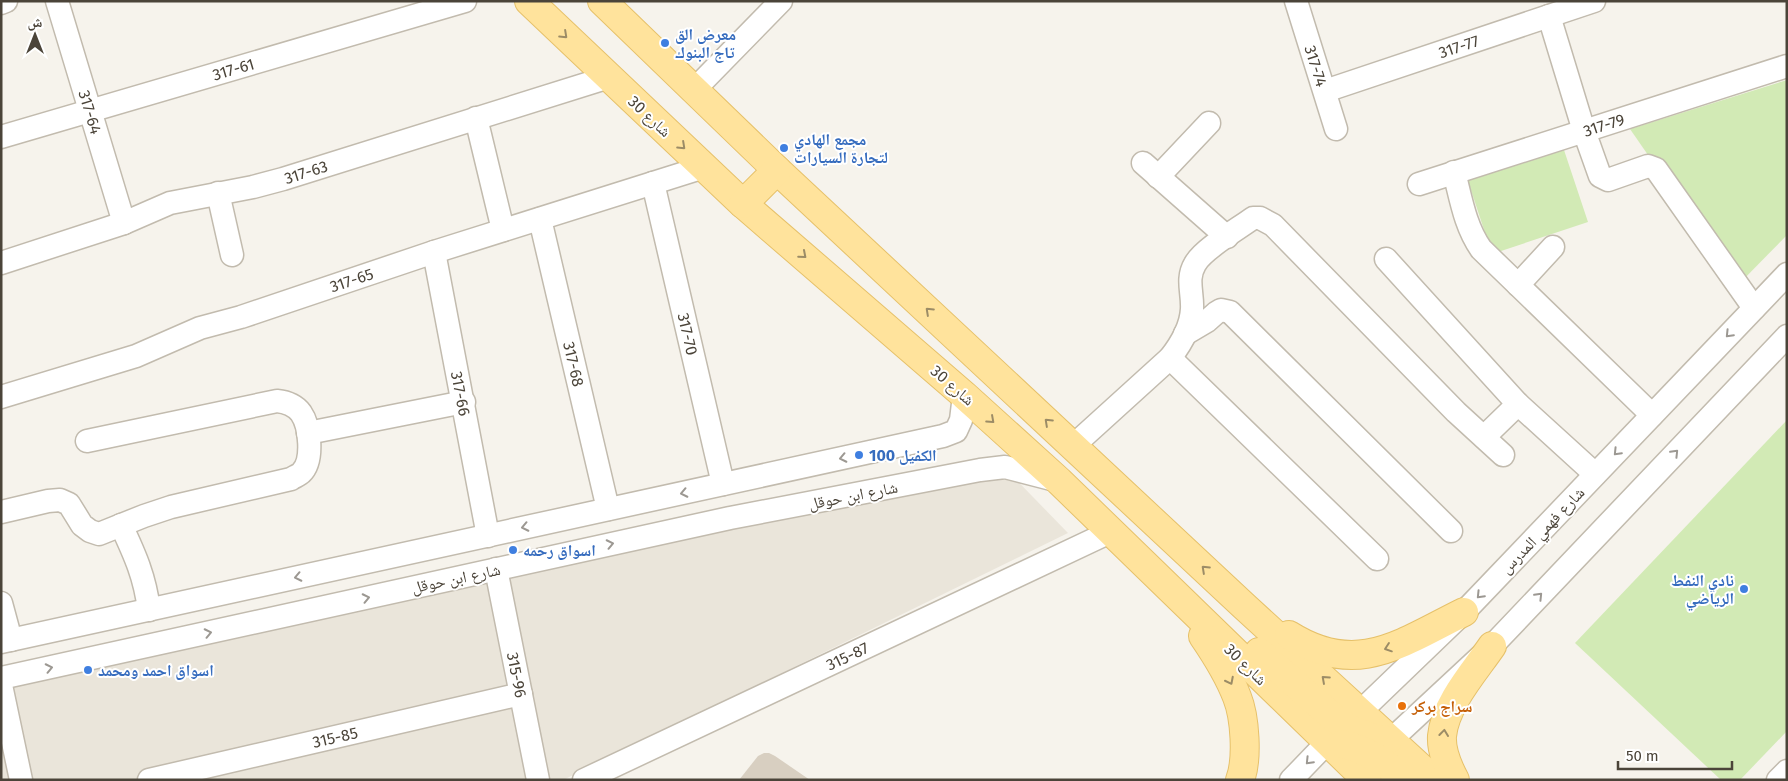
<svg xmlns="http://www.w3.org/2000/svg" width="1788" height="781" viewBox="0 0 1788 781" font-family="'Fira Sans','Noto Naskh Arabic',sans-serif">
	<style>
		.residential { fill: #eae5da }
		.green { fill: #d2eab5 }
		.building { fill: #d8cfc1 }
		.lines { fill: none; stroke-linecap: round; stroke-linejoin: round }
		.minor-casing { stroke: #c2bbae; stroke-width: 25 }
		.major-casing { stroke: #e6c16a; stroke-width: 30 }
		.minor { stroke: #fff; stroke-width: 22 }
		.major { stroke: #ffe39c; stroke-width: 28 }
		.oneway { stroke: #9c8c66 }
		.oneway2 { stroke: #9c9892 }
		.shop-dot { fill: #3f7fe0; stroke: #fff; stroke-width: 2 }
		.food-dot { fill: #e8710a; stroke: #fff; stroke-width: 2 }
		.labels { text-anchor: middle; stroke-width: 4; stroke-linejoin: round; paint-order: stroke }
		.shop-label { font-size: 16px; font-weight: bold; fill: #366cbe; stroke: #fff; text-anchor: start }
		.street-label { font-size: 16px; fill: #4b4439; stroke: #fff }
		.food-label { font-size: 16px; font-weight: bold; fill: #c56008; stroke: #fff; text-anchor: start }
	</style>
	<rect width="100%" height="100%" fill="#f6f3ec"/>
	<polygon class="residential" points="998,461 1068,533 563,780 1,780 1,686"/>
	<g class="green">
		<polygon points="1787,80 1787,235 1738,285 1630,129"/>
		<polygon points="1563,147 1588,222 1492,254 1467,178"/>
		<polygon points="1787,420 1787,731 1740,780 1721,780 1575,643"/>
	</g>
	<polygon class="building" points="764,753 769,753 775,756 810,780 739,780 758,756"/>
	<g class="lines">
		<g class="minor-casing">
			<g id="minor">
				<path id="s1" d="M57,1L124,223"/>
				<path id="s2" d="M1296,1L1336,129"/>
				<polyline points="1,3 6,1"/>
				<polyline points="1549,16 1584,131 1600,176 1608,180 1648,166 1656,169 1754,308"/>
				<polyline points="694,90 781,1"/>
				<path id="s3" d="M1325,91L1594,1"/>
				<polyline points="476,118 503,230"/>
				<path id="s4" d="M1,137L465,1"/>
				<polyline points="1143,163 1227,237"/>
				<path d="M1454,172C1461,199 1465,226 1481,249L1652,415"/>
				<polyline points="1158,177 1209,123"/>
				<path id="s5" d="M653,183L723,484"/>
				<path id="s6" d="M1419,184L1787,66"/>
				<polyline points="218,193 232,255"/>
				<path id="s7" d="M540,219L608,509"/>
				<path id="s8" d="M434,252L488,536"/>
				<polyline points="1386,259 1518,404 1595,474"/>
				<path id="s9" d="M1,263L124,223L170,203L253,187L283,179L609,77"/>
				<polyline points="1518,285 1553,247"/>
				<polyline points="1185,334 1207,321 1216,313 1221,310 1230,312 1451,531"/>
				<polyline points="1170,358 1377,559"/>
				<path id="s10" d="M1,397L136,356L200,328L241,317L434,252L704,167"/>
				<polyline points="308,433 464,402"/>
				<polyline points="1484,437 1518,404"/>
				<path d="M1073,446L1170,358C1181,344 1191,328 1192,309C1193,293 1186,279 1195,264C1203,249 1238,229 1253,218H1260L1273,225L1456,412L1503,455"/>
				<path d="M1,512L48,501L60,500L69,504L82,525L90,531L99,534L144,516L171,507L291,479C294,477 299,475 301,473C314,461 310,426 301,413C295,405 287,402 277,401L87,441"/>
				<path d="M121,525C135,555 145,577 149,610"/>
				<path id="s11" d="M496,569L538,780"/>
				<polyline points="1,603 11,640"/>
				<polyline points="1,642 943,436 956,431 961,420 964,395"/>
				<polyline points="1,678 730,518 980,470 1005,467 1059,481"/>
				<polyline points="1,685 21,780"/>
				<polyline points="1378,752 1492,646 1787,336"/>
				<path id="s12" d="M149,780L521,694"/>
				<path id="s13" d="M584,780L1110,532"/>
				<polyline points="1291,780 1344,725 1361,711 1464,612 1787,274"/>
				<polyline points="1778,780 1787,771"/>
			</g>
		</g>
		<g class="major-casing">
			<g id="major">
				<polyline points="529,1 743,204 964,395 1059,481 1367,780"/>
				<polyline points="602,1 777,170 1244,606 1434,780"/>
				<polyline points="743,204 777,170"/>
				<path d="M1289,635C1357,678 1401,643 1464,612"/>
				<path d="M1203,636C1216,655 1229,676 1237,697C1245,717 1248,759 1240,780"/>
				<polyline points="1259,652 1334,718 1350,729 1374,738 1388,740"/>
				<path d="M1343,744C1368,750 1386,763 1404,780"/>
				<path d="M1455,780C1448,767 1441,751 1442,736C1445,704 1475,671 1492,646"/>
			</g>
		</g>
		<use href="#minor" class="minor"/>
		<use href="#major" class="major"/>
	</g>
	<defs><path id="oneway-chevron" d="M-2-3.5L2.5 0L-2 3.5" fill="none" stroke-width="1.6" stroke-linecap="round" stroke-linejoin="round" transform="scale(1.25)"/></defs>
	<g class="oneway">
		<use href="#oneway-chevron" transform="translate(564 35) rotate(43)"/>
		<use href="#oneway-chevron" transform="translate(682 146) rotate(43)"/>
		<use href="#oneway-chevron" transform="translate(803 255) rotate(41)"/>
		<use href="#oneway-chevron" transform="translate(929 311) rotate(-137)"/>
		<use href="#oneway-chevron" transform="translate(991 420) rotate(42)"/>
		<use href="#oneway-chevron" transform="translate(1048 422) rotate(-137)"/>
		<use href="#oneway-chevron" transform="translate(1205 569) rotate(-137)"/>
		<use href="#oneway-chevron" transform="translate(1388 648) rotate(161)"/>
		<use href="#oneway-chevron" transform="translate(1325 679) rotate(-138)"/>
		<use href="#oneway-chevron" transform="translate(1230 681) rotate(63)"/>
		<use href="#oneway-chevron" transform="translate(1444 733) rotate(-83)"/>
	</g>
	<g class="oneway2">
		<use href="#oneway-chevron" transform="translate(1729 334) rotate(134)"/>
		<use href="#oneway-chevron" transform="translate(1617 452) rotate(134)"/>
		<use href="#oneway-chevron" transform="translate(1675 453) rotate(-46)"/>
		<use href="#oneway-chevron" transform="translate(843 458) rotate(168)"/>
		<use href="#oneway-chevron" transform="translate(684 493) rotate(168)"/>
		<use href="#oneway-chevron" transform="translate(525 527) rotate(168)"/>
		<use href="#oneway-chevron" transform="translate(610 544) rotate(-12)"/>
		<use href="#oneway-chevron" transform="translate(298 577) rotate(168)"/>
		<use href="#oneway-chevron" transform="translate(1480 595) rotate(134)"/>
		<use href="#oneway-chevron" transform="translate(1539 596) rotate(-46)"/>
		<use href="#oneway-chevron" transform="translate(366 598) rotate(-12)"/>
		<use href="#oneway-chevron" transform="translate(208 633) rotate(-12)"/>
		<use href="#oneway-chevron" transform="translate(49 668) rotate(-12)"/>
		<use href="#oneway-chevron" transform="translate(1309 761) rotate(134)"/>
	</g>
	<g class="shop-dot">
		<circle cx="665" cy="43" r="5"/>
		<circle cx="784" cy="148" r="5"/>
		<circle cx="859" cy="455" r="5"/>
		<circle cx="513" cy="550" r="5"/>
		<circle cx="1744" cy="589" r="5"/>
		<circle cx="88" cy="670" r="5"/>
	</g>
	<circle class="food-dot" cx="1402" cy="706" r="5"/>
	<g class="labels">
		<g class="shop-label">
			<text x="675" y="40">معرض الق<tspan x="675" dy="18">تاج البنوك</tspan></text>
			<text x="794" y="145">مجمع الهادي<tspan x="794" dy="18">لتجارة السيارات</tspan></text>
			<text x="869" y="461">الكفيل 100</text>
			<text x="523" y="556">اسواق رحمه</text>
			<text x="1734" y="586" text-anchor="end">نادي النفط<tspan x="1734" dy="18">الرياضي</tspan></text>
			<text x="98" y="676">اسواق احمد ومحمد</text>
		</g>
		<g class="street-label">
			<text dy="6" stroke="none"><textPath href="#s3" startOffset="141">317-77</textPath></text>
			<text dy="6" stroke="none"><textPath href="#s2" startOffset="68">317-74</textPath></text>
			<text dy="6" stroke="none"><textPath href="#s4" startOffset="242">317-61</textPath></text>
			<text dy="6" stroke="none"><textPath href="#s1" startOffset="116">317-64</textPath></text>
			<text transform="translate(650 116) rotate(43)" y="6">شارع 30</text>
			<text dy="6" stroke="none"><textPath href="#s6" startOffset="194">317-79</textPath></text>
			<text dy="6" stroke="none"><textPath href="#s9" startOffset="319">317-63</textPath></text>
			<text dy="6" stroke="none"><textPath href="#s10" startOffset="370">317-65</textPath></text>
			<text dy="6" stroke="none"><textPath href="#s5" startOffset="155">317-70</textPath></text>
			<text dy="6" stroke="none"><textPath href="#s7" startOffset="149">317-68</textPath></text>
			<text transform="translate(953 385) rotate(41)" y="6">شارع 30</text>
			<text dy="6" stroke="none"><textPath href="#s8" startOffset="144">317-66</textPath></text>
			<text transform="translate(853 495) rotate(-11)" y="6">شارع ابن حوقل</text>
			<text transform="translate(1542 530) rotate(-46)" y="6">شارع فهمي المدرس</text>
			<text transform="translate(456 578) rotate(-12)" y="6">شارع ابن حوقل</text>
			<text dy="6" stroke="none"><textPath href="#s13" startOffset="291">315-87</textPath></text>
			<text transform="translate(1246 664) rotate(44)" y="6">شارع 30</text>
			<text dy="6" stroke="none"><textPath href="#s11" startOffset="108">315-96</textPath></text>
			<text dy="6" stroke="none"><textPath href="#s12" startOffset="191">315-85</textPath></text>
		</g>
		<g class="food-label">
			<text x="1412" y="712">سراج بركر</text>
		</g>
	</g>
	<rect width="1788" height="781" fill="none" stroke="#4b4439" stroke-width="5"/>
	<g transform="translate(35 35)" stroke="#ffffff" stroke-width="4" paint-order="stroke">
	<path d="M0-4L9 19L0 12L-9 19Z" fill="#4b4439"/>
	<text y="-8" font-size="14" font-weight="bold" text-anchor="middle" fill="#4b4439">ش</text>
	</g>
	<path d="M1618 761v8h114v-8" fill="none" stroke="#4b4439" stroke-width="2.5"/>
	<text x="1626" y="761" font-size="15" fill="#4b4439" stroke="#ffffff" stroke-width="4" paint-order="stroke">50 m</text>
</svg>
